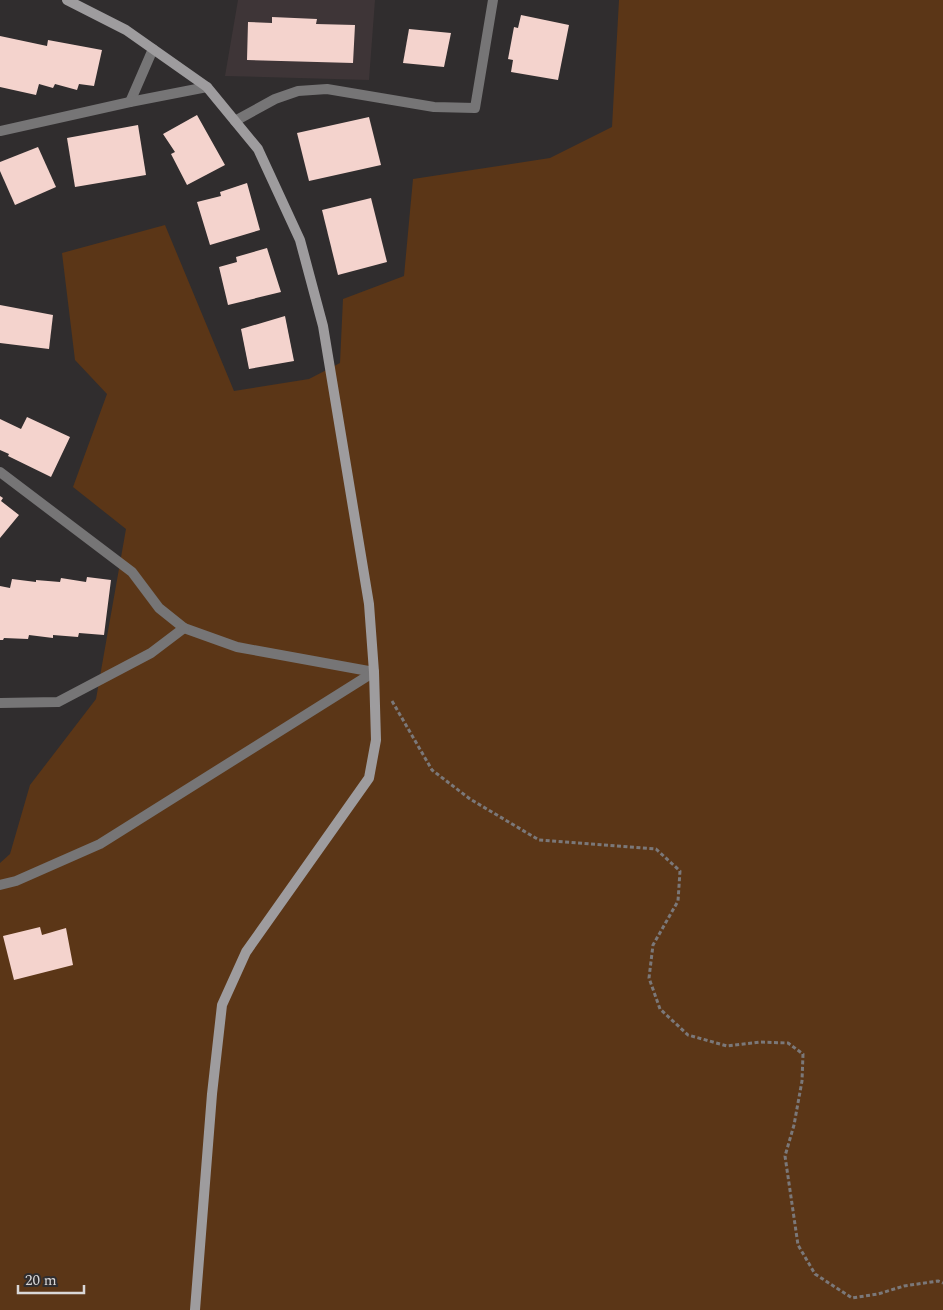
<svg xmlns="http://www.w3.org/2000/svg" width="943" height="1310" viewBox="0 0 943 1310" font-family="Spectral,serif">
	<style>
		.built { fill: #3e3537 }
		.green { fill: #5b3617 }
		.building { fill: #f4d3cd }
		.lines { fill: none; stroke-linecap: round; stroke-linejoin: round }
		.path { stroke: #7b7879; stroke-width: 3; stroke-dasharray: 4 2.5; stroke-linecap: butt }
		.street { stroke: #767576; stroke-width: 10 }
		.secondary { stroke: #9e9c9e; stroke-width: 10 }
	</style>
	<rect width="100%" height="100%" fill="#302d2e"/>
	<polygon class="built" points="238,0 375,0 369,80 225,76"/>
	<polygon class="green" points="619,0 943,0 943,1310 0,1310 0,863 10,854 30,785 96,699 126,529 73,487 107,394 75,360 62,253 165,225 234,391 309,379 340,363 343,299 404,276 413,179 550,158 612,127"/>
	<g class="building">
		<polygon points="521,15 569,25 558,80 511,72 513,60 508,59 514,27 518,28"/>
		<polygon points="272,17 317,19 316,24 355,25 353,63 247,60 248,22 272,23"/>
		<polygon points="409,29 451,33 444,67 403,63"/>
		<polygon points="0,36 47,46 48,40 102,50 94,86 79,84 77,90 55,84 53,88 39,84 36,95 0,87"/>
		<polygon points="197,115 225,165 187,185 171,154 175,152 163,134"/>
		<polygon points="369,117 381,165 309,181 297,133"/>
		<polygon points="138,125 146,175 75,187 67,138"/>
		<polygon points="38,147 56,187 15,205 0,171 0,162"/>
		<polygon points="247,183 260,230 210,245 197,202 221,196 220,192"/>
		<polygon points="371,198 387,262 338,275 322,210"/>
		<polygon points="267,248 281,292 228,305 219,267 237,262 236,257"/>
		<polygon points="0,305 53,315 49,349 0,343"/>
		<polygon points="285,316 294,361 249,369 241,329"/>
		<polygon points="27,417 70,437 51,477 8,456 9,454 0,450 0,419 21,429"/>
		<polygon points="0,496 3,498 1,501 19,515 0,538"/>
		<polygon points="87,577 111,580 104,635 79,633 78,637 53,635 53,638 29,635 28,639 4,638 3,640 0,640 0,586 10,588 12,579 36,582 36,580 60,582 61,578 86,582"/>
		<polygon points="40,927 42,935 66,928 73,965 14,980 3,936"/>
	</g>
	<g class="lines">
		<polyline class="path" points="392,701 432,770 470,799 539,840 656,849 680,871 678,901 653,945 649,978 660,1009 688,1035 727,1046 760,1042 788,1043 803,1054 802,1081 794,1125 785,1156 798,1245 815,1274 852,1298 878,1294 904,1286 938,1281 943,1283"/>
		<g class="street">
			<polyline points="130,102 153,49"/>
			<polyline points="235,121 275,99 298,91 327,89 434,107 475,108 493,0"/>
			<polyline points="0,131 130,102 207,87"/>
			<polyline points="0,472 132,572 159,608 184,628 237,647 374,672"/>
			<polyline points="0,703 58,702 151,653 184,628"/>
			<polyline points="0,885 16,881 100,844 374,672"/>
		</g>
		<polyline class="secondary" points="67,0 126,30 207,87 258,149 300,240 323,326 369,604 374,672 376,740 369,778 246,952 222,1005 212,1094 195,1310"/>
	</g>
	<path d="M18 1285v8h66v-8" fill="none" stroke="#d9d7d7" stroke-width="2.5"/>
	<text x="25" y="1285" font-size="15" fill="#d9d7d7" stroke="#302d2e" stroke-width="4" paint-order="stroke">20 m</text>
</svg>
